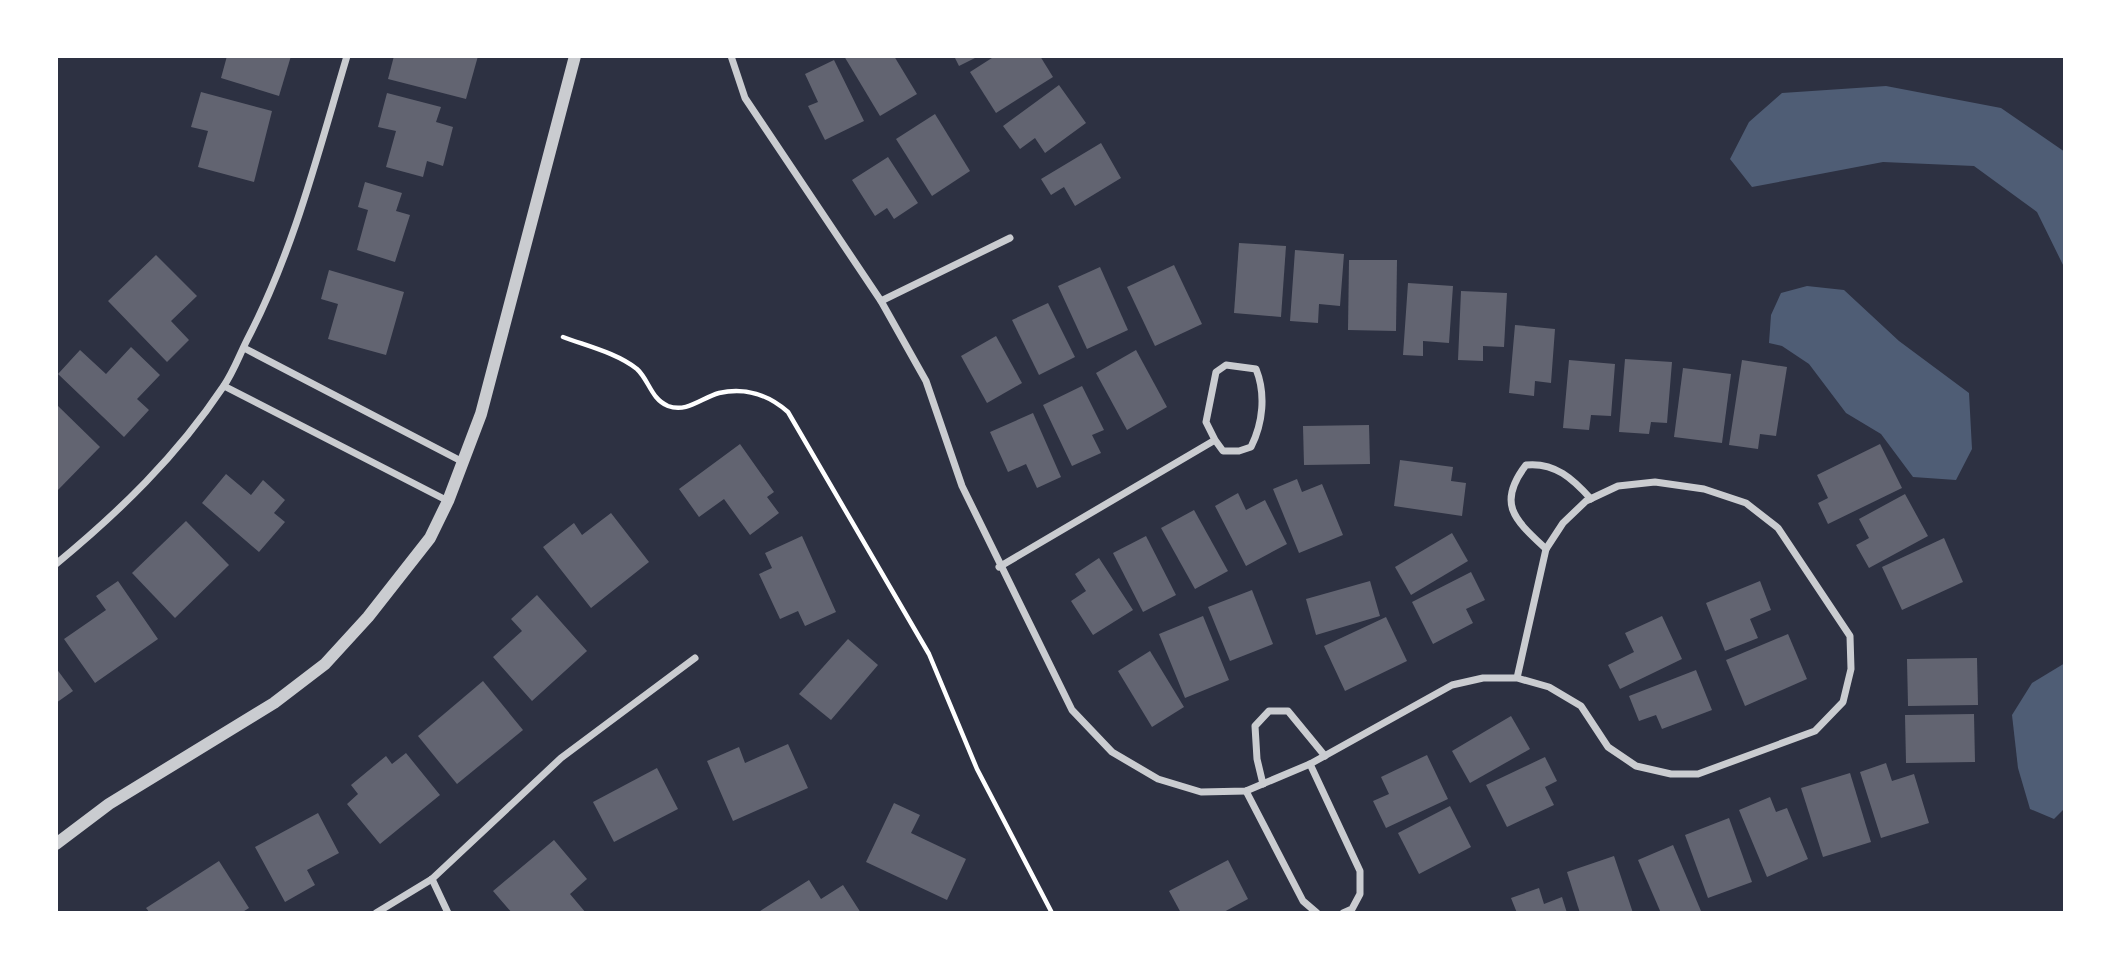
<svg xmlns="http://www.w3.org/2000/svg" width="2121" height="969" viewBox="0 0 2121 969" font-family="Lato,sans-serif">
	<style>
		.water { fill: #4f5d75 }
		.building { fill: #626471 }
		.lines { fill: none; stroke-linecap: round; stroke-linejoin: round }
		.path { stroke: #fff; stroke-width: 4.5 }
		.minor { stroke: #caccd0; stroke-width: 7 }
		.tertiary { stroke: #caccd0; stroke-width: 12 }
	</style>
	<rect width="100%" height="100%" fill="#2d3142"/>
	<g class="water">
		<polygon points="1886,86 2001,108 2065,152 2065,269 2037,212 1974,166 1883,162 1752,187 1730,159 1749,122 1782,93"/>
		<polygon points="1807,286 1844,290 1899,341 1969,393 1972,449 1956,480 1913,477 1881,434 1846,413 1809,364 1782,346 1769,343 1771,315 1781,293"/>
		<polygon points="2065,663 2065,808 2054,819 2030,809 2018,768 2012,715 2032,683"/>
	</g>
	<g class="building">
		<polygon points="227,56 291,56 279,96 221,78"/>
		<polygon points="394,56 478,56 466,99 388,79"/>
		<polygon points="844,56 894,56 917,94 880,116"/>
		<polygon points="954,56 979,56 959,66"/>
		<polygon points="995,56 1040,56 1053,77 996,113 970,72"/>
		<polygon points="834,60 864,121 825,140 808,106 818,102 805,74"/>
		<polygon points="1059,85 1086,123 1045,153 1035,138 1020,149 1003,126"/>
		<polygon points="201,92 272,111 254,182 198,167 208,131 191,127"/>
		<polygon points="387,93 441,107 436,122 453,127 443,166 427,161 423,177 386,167 396,131 378,127"/>
		<polygon points="935,114 970,171 932,196 896,139"/>
		<polygon points="1101,143 1121,178 1075,206 1064,187 1051,195 1041,179"/>
		<polygon points="888,157 918,203 894,219 887,208 875,216 852,180"/>
		<polygon points="365,182 402,193 396,211 410,215 395,262 357,250 368,210 358,207"/>
		<polygon points="1239,243 1286,246 1281,317 1234,313"/>
		<polygon points="1295,250 1344,254 1340,306 1319,304 1318,323 1290,321"/>
		<polygon points="156,255 197,296 171,321 189,340 167,362 108,301"/>
		<polygon points="1349,260 1397,260 1396,331 1348,330"/>
		<polygon points="1174,265 1202,324 1155,346 1127,287"/>
		<polygon points="1100,267 1128,330 1087,349 1058,286"/>
		<polygon points="329,270 404,292 386,355 328,339 338,304 321,299"/>
		<polygon points="1408,283 1453,286 1449,343 1423,341 1423,356 1403,355"/>
		<polygon points="1461,291 1507,293 1504,347 1483,346 1483,361 1458,360"/>
		<polygon points="1048,303 1075,357 1039,375 1012,320"/>
		<polygon points="1515,325 1555,329 1551,383 1535,381 1534,396 1509,393"/>
		<polygon points="996,336 1022,383 987,403 961,356"/>
		<polygon points="131,347 160,375 137,399 149,410 124,437 58,374 80,350 106,374"/>
		<polygon points="1136,350 1167,407 1127,430 1096,373"/>
		<polygon points="1625,359 1672,362 1667,423 1651,422 1649,434 1619,432"/>
		<polygon points="1569,360 1615,364 1611,416 1591,415 1589,430 1563,428"/>
		<polygon points="1742,360 1787,367 1776,436 1760,434 1758,449 1729,445"/>
		<polygon points="1683,368 1731,374 1722,443 1674,437"/>
		<polygon points="1082,386 1104,430 1092,435 1101,453 1072,466 1043,405"/>
		<polygon points="56,404 100,447 56,492"/>
		<polygon points="1033,413 1061,477 1037,488 1026,464 1008,472 990,432"/>
		<polygon points="1369,425 1370,464 1304,465 1303,426"/>
		<polygon points="740,444 774,492 767,497 779,513 750,535 724,499 699,517 679,489"/>
		<polygon points="1880,444 1902,488 1828,524 1818,503 1828,498 1817,475"/>
		<polygon points="1400,460 1453,467 1451,481 1466,483 1462,516 1394,506"/>
		<polygon points="226,474 251,495 263,480 285,500 274,513 285,522 259,552 202,503"/>
		<polygon points="1297,479 1302,492 1322,484 1343,535 1299,553 1273,489"/>
		<polygon points="1238,493 1246,510 1265,500 1287,544 1246,566 1215,506"/>
		<polygon points="1905,494 1928,536 1869,568 1856,545 1869,538 1859,519"/>
		<polygon points="1194,510 1228,571 1195,589 1161,528"/>
		<polygon points="611,513 649,562 591,608 543,547 574,523 582,535"/>
		<polygon points="186,521 229,565 175,618 132,573"/>
		<polygon points="1452,533 1468,561 1411,595 1395,567"/>
		<polygon points="802,536 836,612 805,626 798,611 780,619 759,574 772,568 765,553"/>
		<polygon points="1146,536 1176,595 1143,612 1113,553"/>
		<polygon points="1944,538 1963,582 1902,610 1882,567"/>
		<polygon points="1099,558 1133,610 1093,635 1071,601 1086,591 1075,574"/>
		<polygon points="1471,572 1485,600 1466,609 1473,623 1433,644 1412,602"/>
		<polygon points="118,581 158,639 95,683 64,639 106,610 96,596"/>
		<polygon points="1370,581 1380,616 1316,635 1306,599"/>
		<polygon points="1760,581 1771,610 1750,619 1758,638 1725,651 1706,603"/>
		<polygon points="1252,590 1273,644 1230,661 1208,607"/>
		<polygon points="537,595 587,651 532,701 493,657 522,631 511,619"/>
		<polygon points="1203,616 1229,680 1185,698 1159,634"/>
		<polygon points="1662,616 1682,659 1620,689 1608,665 1634,652 1625,633"/>
		<polygon points="1386,617 1407,661 1345,691 1324,646"/>
		<polygon points="1788,634 1807,679 1745,706 1726,660"/>
		<polygon points="848,639 878,665 831,720 799,694"/>
		<polygon points="1150,651 1184,707 1152,727 1118,671"/>
		<polygon points="1977,658 1978,705 1908,706 1907,659"/>
		<polygon points="56,668 73,691 56,703"/>
		<polygon points="1696,670 1712,710 1662,729 1656,715 1639,721 1629,696"/>
		<polygon points="483,681 523,730 457,784 418,736"/>
		<polygon points="1974,714 1975,762 1906,763 1905,715"/>
		<polygon points="1511,716 1530,749 1470,783 1452,751"/>
		<polygon points="788,744 808,788 733,821 707,761 739,747 745,763"/>
		<polygon points="406,753 440,795 380,844 347,804 358,794 351,785 386,756 392,764"/>
		<polygon points="1427,755 1448,799 1386,828 1373,801 1389,794 1381,777"/>
		<polygon points="1545,757 1557,781 1545,787 1554,805 1507,827 1486,785"/>
		<polygon points="1886,763 1892,781 1914,774 1929,823 1881,838 1860,772"/>
		<polygon points="657,768 678,809 614,842 593,802"/>
		<polygon points="1850,773 1871,842 1823,857 1801,788"/>
		<polygon points="1770,797 1776,812 1787,808 1808,859 1767,877 1739,810"/>
		<polygon points="894,803 920,815 911,833 966,859 947,900 866,862"/>
		<polygon points="1450,806 1471,847 1419,874 1398,833"/>
		<polygon points="318,813 339,853 307,870 315,885 285,902 255,847"/>
		<polygon points="1729,818 1752,882 1708,898 1685,835"/>
		<polygon points="554,840 587,879 570,894 586,913 512,913 493,891"/>
		<polygon points="1673,845 1701,911 1697,913 1661,913 1638,860"/>
		<polygon points="1614,856 1633,913 1580,913 1567,872"/>
		<polygon points="1228,860 1248,899 1222,913 1181,913 1169,891"/>
		<polygon points="219,861 249,908 241,913 150,913 146,908"/>
		<polygon points="809,880 821,899 843,885 861,913 757,913"/>
		<polygon points="1539,888 1544,904 1562,897 1567,913 1517,913 1511,898"/>
	</g>
	<g class="lines">
		<path class="path" d="M563,337C587,346 617,353 637,369C649,380 651,399 668,406C687,413 701,398 719,393C745,387 769,395 788,412L929,654L977,769L1052,913"/>
		<g class="minor">
			<polyline points="731,56 745,98 881,301 926,381 962,486 1072,710 1112,752 1158,779 1201,792 1246,791 1310,764 1452,685 1483,678 1517,678 1549,687 1581,706 1608,747 1636,766 1671,774 1698,774 1815,731 1843,702 1851,669 1850,636 1778,528 1746,503 1704,489 1655,482 1618,486 1586,501 1563,523 1546,549 1517,678"/>
			<polyline points="881,301 1010,238"/>
			<polyline points="244,348 463,462"/>
			<polyline points="224,386 448,501"/>
			<path d="M1546,549C1515,520 1496,504 1526,465C1555,462 1573,479 1591,499"/>
			<path d="M56,564C119,512 177,456 223,387C233,373 239,356 247,340C294,250 318,153 347,56"/>
			<path d="M999,567L1215,440L1223,451H1239L1251,447C1263,423 1266,394 1256,369L1226,365L1216,372L1206,422L1215,440"/>
			<polyline points="1310,764 1360,871 1360,894 1352,909 1343,913"/>
			<polyline points="1263,784 1257,759 1255,726 1269,711 1288,711 1325,756"/>
			<polyline points="1246,791 1303,901 1317,913"/>
			<polyline points="432,879 448,913"/>
			<polyline points="376,913 432,879 561,758 695,658"/>
		</g>
		<polyline class="tertiary" points="56,844 109,804 274,703 325,664 368,617 430,538 448,501 481,414 575,56"/>
	</g>
	<rect width="2121" height="969" fill="none" stroke="#ffffff" stroke-width="116"/>
</svg>
